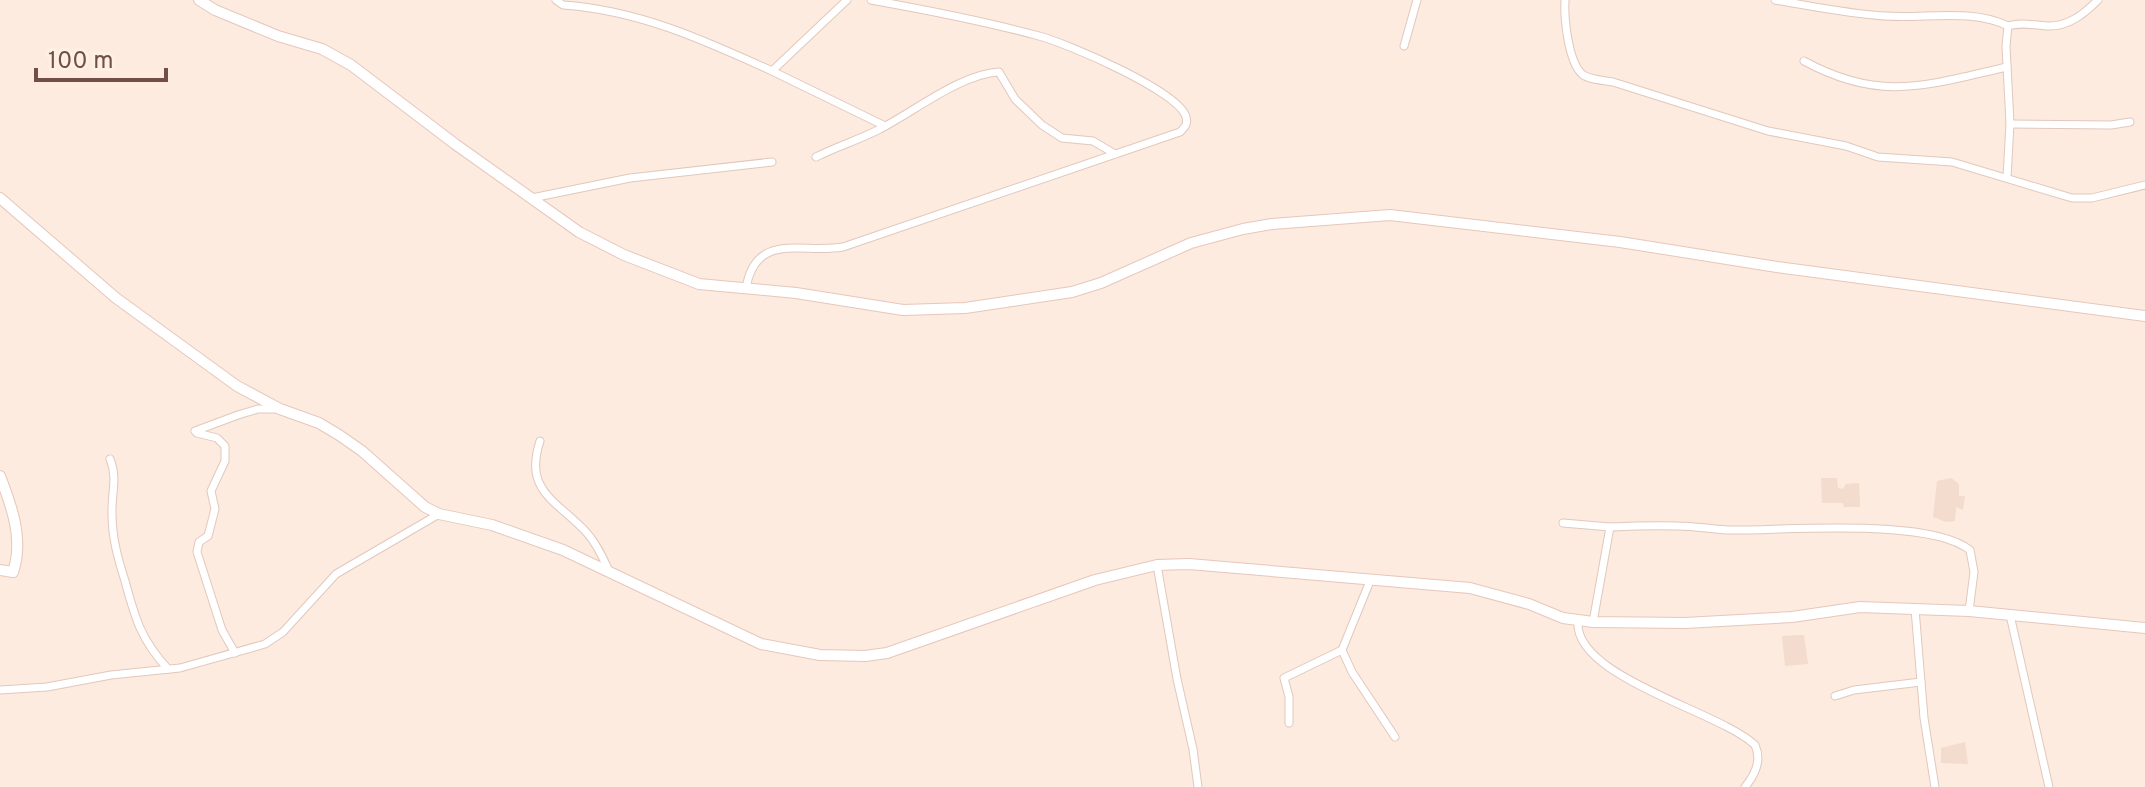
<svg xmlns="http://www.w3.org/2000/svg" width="2145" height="787" viewBox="0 0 2145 787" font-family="Overpass,sans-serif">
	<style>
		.residential { fill: #f3dbcd }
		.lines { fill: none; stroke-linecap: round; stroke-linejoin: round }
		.street-casing { stroke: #e1c8be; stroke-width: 9 }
		.secondary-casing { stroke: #e6c7bb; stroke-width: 12 }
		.street { stroke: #fff; stroke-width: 7 }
		.secondary { stroke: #fff; stroke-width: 10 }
	</style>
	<rect width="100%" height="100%" fill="#fcebde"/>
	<g class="residential">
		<polygon points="1821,478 1837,478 1838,488 1843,489 1846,484 1859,483 1860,507 1844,507 1843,503 1822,503"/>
		<polygon points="1951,478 1959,484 1959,496 1965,496 1963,510 1956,507 1955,521 1946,522 1933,517 1937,481"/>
		<polygon points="1804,635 1808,664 1785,666 1782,636"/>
		<polygon points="1965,742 1968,764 1941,763 1941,748"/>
	</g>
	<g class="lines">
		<g class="street-casing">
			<g id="street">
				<path d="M556,0L563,5C638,10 704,40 772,71L847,0"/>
				<path d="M1565,0C1564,18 1568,61 1582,74C1589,80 1603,80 1613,82L1768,131L1846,146L1878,157L1952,162L2072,198H2092L2145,185"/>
				<path d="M1775,0C1811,6 1848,14 1885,16C1925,19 1971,8 2008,26"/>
				<polyline points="1404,46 1417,0"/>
				<path d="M1804,61C1881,103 1927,85 2007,67"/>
				<polyline points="772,71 885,126"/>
				<polyline points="2010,124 2111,125 2130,122"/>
				<path d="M816,157C836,147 858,140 878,130C914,112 960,74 999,72L1015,99L1042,125L1062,138L1093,141L1115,154"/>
				<path d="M2007,177L2010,124L2006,46L2008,26C2021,22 2033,25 2047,26C2068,27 2084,14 2098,0"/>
				<polyline points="532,198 630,178 772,162"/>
				<path d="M746,288C756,231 802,254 843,247L1180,132C1185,127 1188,124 1186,117C1179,91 1066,43 1039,36C984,21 927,10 871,0"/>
				<path d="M540,441C523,492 558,501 587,533C597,544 603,558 609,571"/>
				<path d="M110,459C118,478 111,495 112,514C112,538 118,559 125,581C135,618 141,640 168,669"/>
				<polyline points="1563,523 1610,527 1593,622"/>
				<path d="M1610,527C1632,526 1655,525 1678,526C1694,526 1710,529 1727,530C1783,531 1928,517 1970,550L1974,572L1969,611"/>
				<polyline points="1157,565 1177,679 1193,749 1198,787"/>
				<polyline points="1370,581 1342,650 1352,672 1395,737"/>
				<polyline points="1915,609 1924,718 1935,787"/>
				<polyline points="2010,615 2049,787"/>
				<path d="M1578,621C1573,677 1719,711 1755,745C1762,760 1755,775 1745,787"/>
				<polyline points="235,653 222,630 197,552 199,542 208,536 215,509 211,491 225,461 225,446 217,438 197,433 195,431 238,415 258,409 277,409"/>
				<polyline points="0,690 47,687 111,675 180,668 265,644 283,632 336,574 439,514"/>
				<polyline points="1835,696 1854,690 1921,682"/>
				<polyline points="1289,723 1289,697 1284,678 1342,650"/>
			</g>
		</g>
		<g class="secondary-casing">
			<g id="secondary">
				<polyline points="199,0 215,10 278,36 322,49 351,65 455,144 579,232 624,255 699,284 796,293 903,310 965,308 1072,292 1101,283 1191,243 1243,229 1272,224 1390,215 1620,242 1777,267 2145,316"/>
				<polyline points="0,198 116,298 237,386 280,409 319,423 339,435 362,451 425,507 439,514 492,525 563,550 761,644 820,655 865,656 887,653 1095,580 1157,565 1189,564 1470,588 1529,604 1563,618 1593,622 1685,623 1792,617 1860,607 1969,611 2145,628"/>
				<path d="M0,476C12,507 24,540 13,572L0,570"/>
			</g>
		</g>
		<use href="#street" class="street"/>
		<use href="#secondary" class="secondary"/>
	</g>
	<path d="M36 68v12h130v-12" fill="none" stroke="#714f47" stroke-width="4"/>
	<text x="48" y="68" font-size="24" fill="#714f47" stroke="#fff0e4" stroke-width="6" paint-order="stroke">100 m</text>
</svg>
